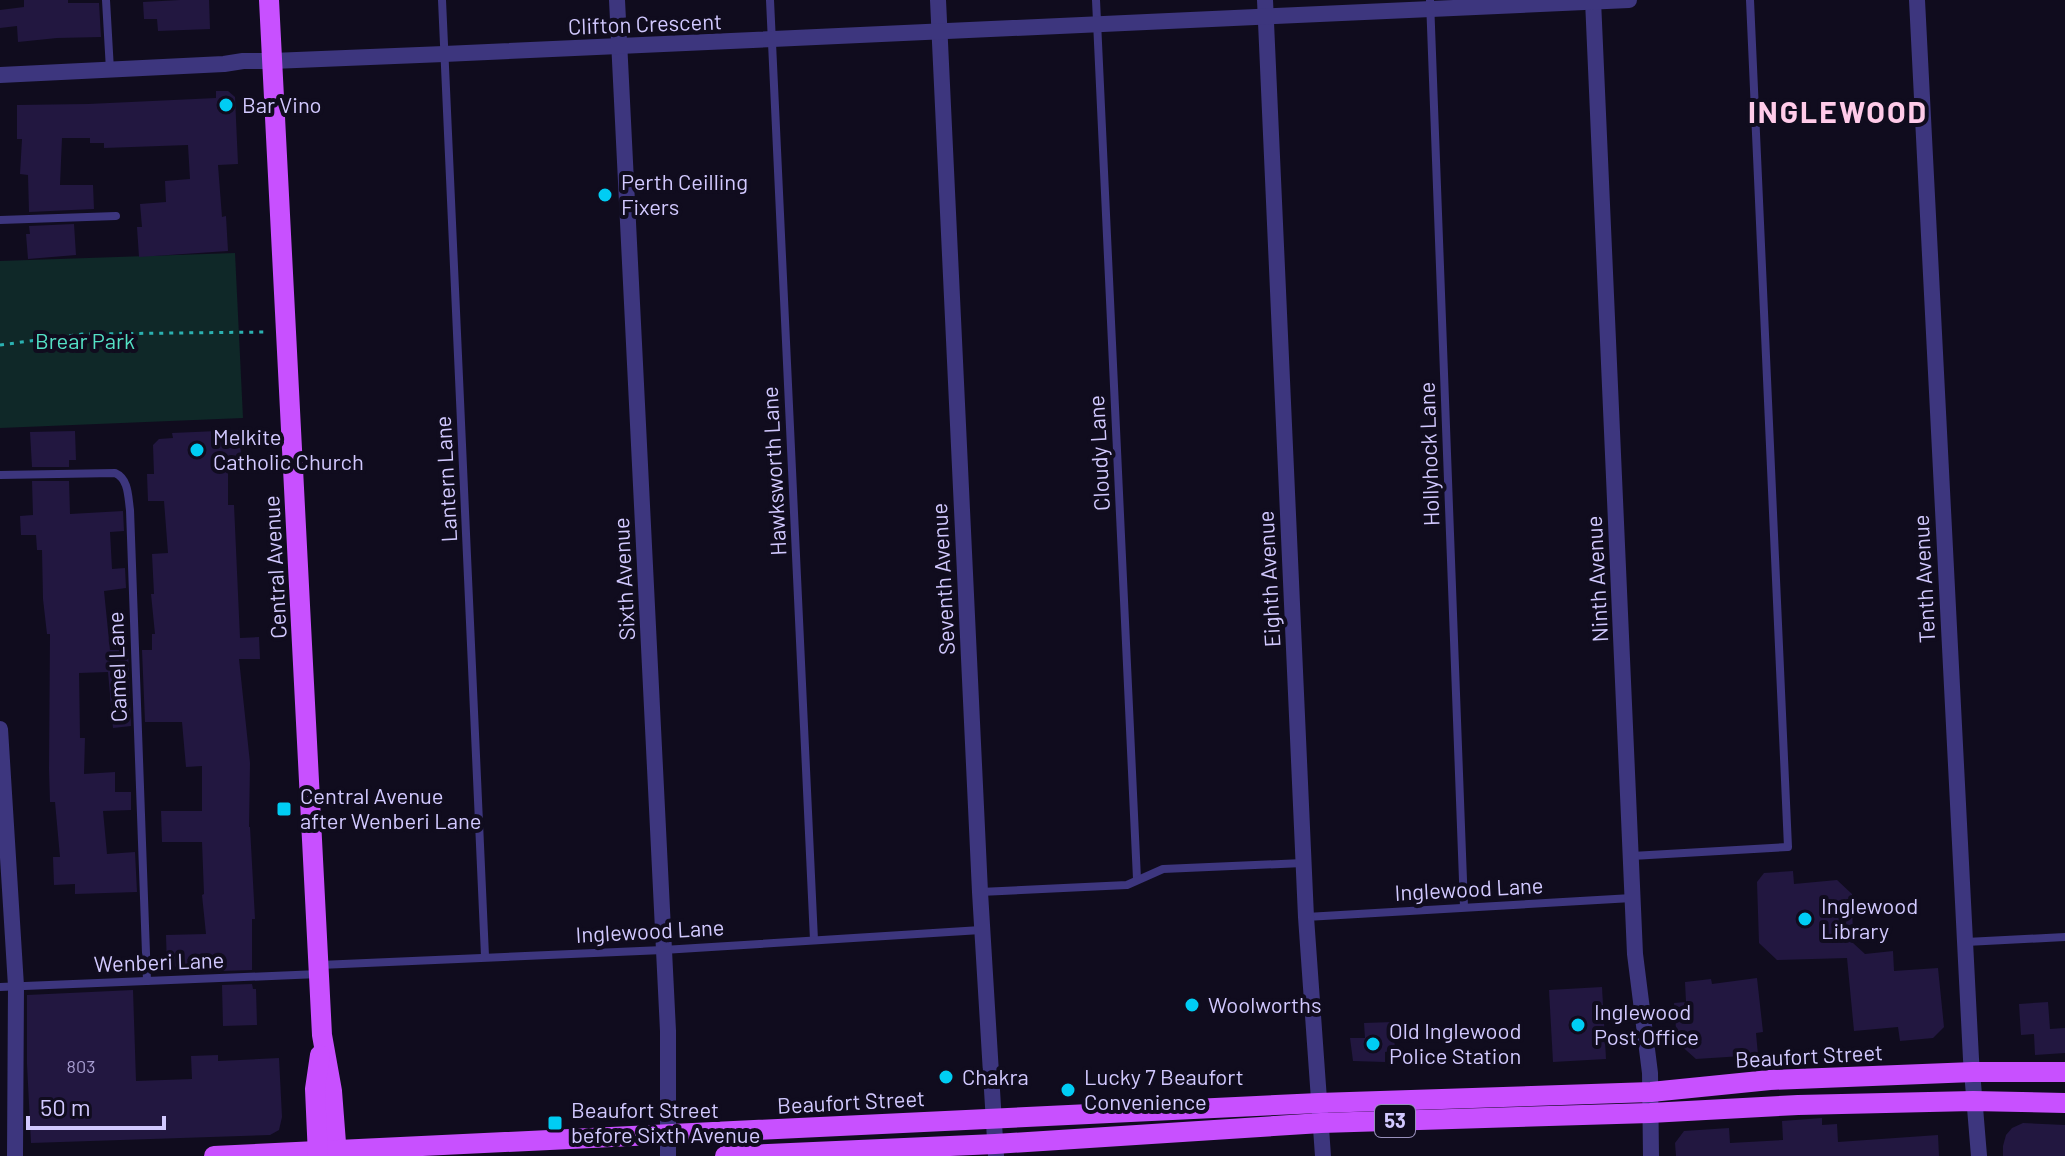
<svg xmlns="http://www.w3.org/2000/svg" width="2065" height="1156" viewBox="0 0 2065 1156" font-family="Barlow,sans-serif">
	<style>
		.green { fill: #0f2828 }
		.building { fill: #221740 }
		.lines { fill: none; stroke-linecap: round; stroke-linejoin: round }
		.path { stroke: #2bb1b1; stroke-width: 3; stroke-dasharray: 4 6; stroke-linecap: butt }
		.lane { stroke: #3d367e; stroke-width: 8 }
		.street { stroke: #3d367e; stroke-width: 16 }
		.primary { stroke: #c850ff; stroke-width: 20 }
		.poi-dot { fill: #00cdf4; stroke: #100c1e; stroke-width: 3 }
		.labels { text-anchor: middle; stroke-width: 8; stroke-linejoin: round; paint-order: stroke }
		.number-label { font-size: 18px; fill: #a69ccf }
		.shield { fill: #100c1e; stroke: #9890bc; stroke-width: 2 }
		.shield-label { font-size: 20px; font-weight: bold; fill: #d2c9ff }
		.street-label { font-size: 22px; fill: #d2c9ff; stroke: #100c1e }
		.poi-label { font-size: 22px; fill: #d2c9ff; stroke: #100c1e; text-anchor: start }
		.park-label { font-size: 22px; fill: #54e0c5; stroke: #100c1e }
		.district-label { font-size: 30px; font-weight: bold; letter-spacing: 2px; fill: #ffcbe9; stroke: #100c1e }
	</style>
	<rect width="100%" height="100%" fill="#100c1e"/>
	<polygon class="green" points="235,253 243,418 0,428 0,261"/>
	<g class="building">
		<polygon points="24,0 68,0 68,3 99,3 101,37 57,38 18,42 17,26 0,28 0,10 24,7"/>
		<polygon points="180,0 209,0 210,29 158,31 157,19 144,19 143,2"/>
		<polygon points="216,91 228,91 235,97 238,164 218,165 222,217 226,216 228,251 139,257 137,227 142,227 140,204 166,202 165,181 190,179 188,145 104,148 104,143 90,143 90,138 62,138 60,185 93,185 94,209 29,212 28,175 20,174 22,139 17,139 17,105 88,104 216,98"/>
		<polygon points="74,224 76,255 28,259 26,234 30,234 29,226"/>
		<polygon points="240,430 241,460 228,461 228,505 234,505 240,638 259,637 260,659 239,659 250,763 249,827 250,827 255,919 252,919 252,970 221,971 221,965 167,967 166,935 206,934 202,895 204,894 202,842 162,842 161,811 202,811 202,766 186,767 182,722 145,722 142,650 152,650 152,634 155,634 151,594 154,594 152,554 168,553 164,501 148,501 147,474 154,474 153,445 159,439 173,438 172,433"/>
		<polygon points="75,431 76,460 69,460 69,467 32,467 30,432"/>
		<polygon points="32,481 69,481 70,514 123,511 124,531 110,532 112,569 125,568 126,588 104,591 110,650 128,650 131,726 113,728 108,672 79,673 80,738 85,738 84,774 115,772 115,792 131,792 131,810 103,811 107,854 135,852 137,892 75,894 75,884 54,885 53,857 60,857 55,802 50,802 49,769 50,634 47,634 43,599 42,550 37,550 36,535 21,535 20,516 33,515"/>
		<polygon points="1793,871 1794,884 1837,880 1852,894 1853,943 1865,954 1893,951 1894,971 1938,968 1944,1027 1933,1038 1900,1041 1898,1027 1854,1031 1847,958 1777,960 1759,943 1757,882 1764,873"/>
		<polygon points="1757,978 1763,1032 1756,1033 1758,1055 1696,1059 1677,1042 1674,1003 1686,1002 1685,982 1711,979 1712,984"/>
		<polygon points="252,984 253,989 256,989 257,1025 223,1026 222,985"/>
		<polygon points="1602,987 1606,1059 1553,1062 1549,990"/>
		<polygon points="133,990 136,1081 192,1079 191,1056 218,1055 218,1061 279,1058 282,1117 279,1130 270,1135 31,1143 27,1064 27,995"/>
		<polygon points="2048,1002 2050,1029 2065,1028 2065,1053 2035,1055 2034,1034 2021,1035 2019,1004"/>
		<polygon points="1393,1022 1395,1050 1385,1052 1385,1062 1353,1061 1350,1038 1365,1038 1364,1023"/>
		<polygon points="1822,1118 1822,1125 1837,1124 1838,1142 1938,1135 1939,1156 1676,1156 1675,1143 1684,1131 1729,1128 1730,1143 1783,1140 1782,1121"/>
		<polygon points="2023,1123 2065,1125 2065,1156 2003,1156 2003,1146 2006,1135 2012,1128"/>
	</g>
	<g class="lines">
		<polyline class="path" points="0,345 82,334 268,332"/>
		<g class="lane">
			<polyline points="106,0 110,70"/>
			<polyline points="442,0 485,956"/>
			<polyline points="770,0 814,940"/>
			<polyline points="1096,0 1137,879"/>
			<polyline points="1430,0 1464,907"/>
			<polyline points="0,220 116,216"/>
			<path d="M0,475L115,473C129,479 128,497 130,510L147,981"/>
			<polyline points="1632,856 1788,847 1750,0"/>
			<polyline points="980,892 1127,885 1163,869 1303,863"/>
			<polyline points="1306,917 1632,898"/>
			<polyline points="1966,942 2065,937"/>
			<polyline points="320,965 663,950 981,930"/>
			<polyline points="0,987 319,974"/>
		</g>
		<g class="street">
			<polyline points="617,0 668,1031 668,1156"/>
			<polyline points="938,0 980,892 996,1156"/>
			<polyline points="1265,0 1306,917 1323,1156"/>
			<polyline points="1593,0 1635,954 1650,1073 1651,1156"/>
			<polyline points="1917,0 1971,1059 1979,1156"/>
			<polyline points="0,75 224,64 243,61 272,61 444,54 1629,0"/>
			<polyline points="0,729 16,986 15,1156"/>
		</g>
		<g class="primary">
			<polyline points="269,0 322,1035 332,1091 337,1156"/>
			<polyline points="214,1156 1319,1103 1651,1092 1770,1080 1973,1072 2065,1072"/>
			<polyline points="318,1156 315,1089 320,1055"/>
			<polyline points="725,1156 995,1144 1321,1123 1650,1113 1798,1105 1973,1101 2065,1103"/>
		</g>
	</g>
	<g class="poi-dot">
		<circle cx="226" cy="105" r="8"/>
		<circle cx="605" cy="195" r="8"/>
		<circle cx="197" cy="450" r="8"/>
		<rect x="276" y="801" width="16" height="16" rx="4"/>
		<circle cx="1805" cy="919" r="8"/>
		<circle cx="1192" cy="1005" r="8"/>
		<circle cx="1578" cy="1025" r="8"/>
		<circle cx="1373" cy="1044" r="8"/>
		<circle cx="946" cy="1077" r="8"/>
		<circle cx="1068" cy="1090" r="8"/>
		<rect x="547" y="1115" width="16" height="16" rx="4"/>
	</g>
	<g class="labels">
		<g class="number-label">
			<text x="81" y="1073">803</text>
		</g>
		<rect class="shield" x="1375" y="1105" width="40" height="32" rx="6"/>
		<g class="shield-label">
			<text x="1395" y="1128">53</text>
		</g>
		<g class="street-label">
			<text transform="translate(645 24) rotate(-2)" y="8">Clifton Crescent</text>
			<text transform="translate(1099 453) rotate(-93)" y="8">Cloudy Lane</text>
			<text transform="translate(1429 454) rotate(-92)" y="8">Hollyhock Lane</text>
			<text transform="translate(774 471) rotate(-93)" y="8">Hawksworth Lane</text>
			<text transform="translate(446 479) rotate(-93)" y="8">Lantern Lane</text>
			<text transform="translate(275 567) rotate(-93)" y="8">Central Avenue</text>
			<text transform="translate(624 579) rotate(-93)" y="8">Sixth Avenue</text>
			<text transform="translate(943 579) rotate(-93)" y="8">Seventh Avenue</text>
			<text transform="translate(1269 579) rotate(-93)" y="8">Eighth Avenue</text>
			<text transform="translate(1597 579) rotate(-93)" y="8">Ninth Avenue</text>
			<text transform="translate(1924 579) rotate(-93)" y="8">Tenth Avenue</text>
			<text transform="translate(117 667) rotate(-92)" y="8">Camel Lane</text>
			<text transform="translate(1469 889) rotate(-3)" y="8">Inglewood Lane</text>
			<text transform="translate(650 931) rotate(-3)" y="8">Inglewood Lane</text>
			<text transform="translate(159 962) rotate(-2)" y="8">Wenberi Lane</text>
			<text transform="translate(1809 1056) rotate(-3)" y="8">Beaufort Street</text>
			<text transform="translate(851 1102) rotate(-3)" y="8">Beaufort Street</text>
		</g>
		<g class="poi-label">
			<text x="242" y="113">Bar Vino</text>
			<text x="621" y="190">Perth Ceilling<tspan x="621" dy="25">Fixers</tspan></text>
			<text x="213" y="445">Melkite<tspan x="213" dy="25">Catholic Church</tspan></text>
			<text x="300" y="804">Central Avenue<tspan x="300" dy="25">after Wenberi Lane</tspan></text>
			<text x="1821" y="914">Inglewood<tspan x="1821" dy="25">Library</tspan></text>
			<text x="1208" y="1013">Woolworths</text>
			<text x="1594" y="1020">Inglewood<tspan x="1594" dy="25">Post Office</tspan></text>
			<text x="1389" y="1039">Old Inglewood<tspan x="1389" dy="25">Police Station</tspan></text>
			<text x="962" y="1085">Chakra</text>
			<text x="1084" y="1085">Lucky 7 Beaufort<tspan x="1084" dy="25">Convenience</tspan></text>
			<text x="571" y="1118">Beaufort Street<tspan x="571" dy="25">before Sixth Avenue</tspan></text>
		</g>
		<g class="park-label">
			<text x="85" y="349">Brear Park</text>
		</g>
		<g class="district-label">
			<text x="1838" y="123">INGLEWOOD</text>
		</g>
	</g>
	<path d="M28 1116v12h136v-12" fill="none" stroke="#d2c9ff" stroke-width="4"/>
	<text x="40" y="1116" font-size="24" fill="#d2c9ff" stroke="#100c1e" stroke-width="6" paint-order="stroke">50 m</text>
</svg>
